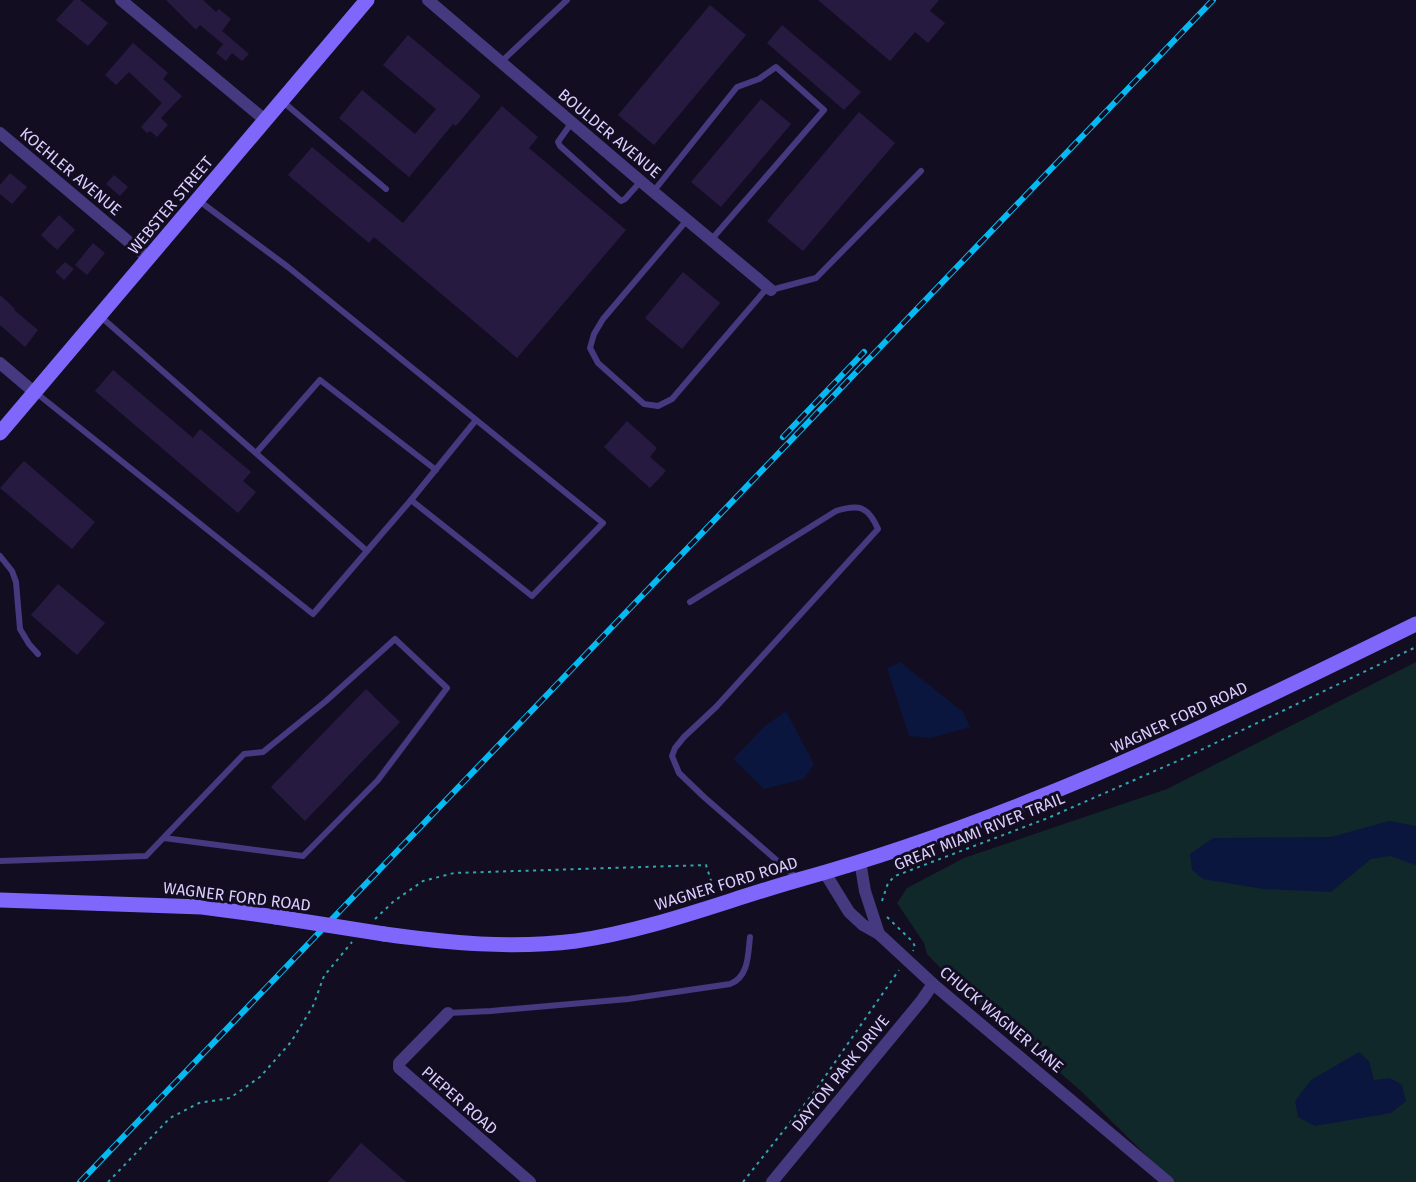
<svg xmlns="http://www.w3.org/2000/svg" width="1416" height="1182" viewBox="0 0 1416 1182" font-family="'Fira Sans',sans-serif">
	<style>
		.green { fill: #11282a }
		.water { fill: #0a163d }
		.building { fill: #271a41 }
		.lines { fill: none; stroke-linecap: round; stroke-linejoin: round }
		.path { stroke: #30a6b0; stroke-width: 2; stroke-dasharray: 3 4.5; stroke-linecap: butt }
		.lane { stroke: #45397f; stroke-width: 6 }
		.street { stroke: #45397f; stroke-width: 12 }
		.secondary { stroke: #7f67fc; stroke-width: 15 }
		.rail-casing { stroke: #05baf3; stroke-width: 6 }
		.rail { stroke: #130d21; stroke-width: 4; stroke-dasharray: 11; stroke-linecap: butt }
		.secondary-bridge { stroke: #7f67fc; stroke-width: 15 }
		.labels { text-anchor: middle; stroke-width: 6; stroke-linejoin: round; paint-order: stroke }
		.street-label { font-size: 16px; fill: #dacefe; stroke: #130d21 }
	</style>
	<rect width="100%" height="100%" fill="#130d21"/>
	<polygon class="green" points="1416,662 1416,1182 1173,1182 1082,1092 943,971 927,954 924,943 897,903 907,888 964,858 1167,789"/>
	<g class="water">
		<polygon points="900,662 963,712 970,727 931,738 909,736 887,668"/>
		<polygon points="786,711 814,764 804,779 764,789 733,759 765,726"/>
		<polygon points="1389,821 1416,826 1416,865 1390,856 1371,859 1331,892 1263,889 1203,879 1192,870 1190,854 1213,838 1331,837"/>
		<polygon points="1359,1052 1369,1061 1374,1080 1390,1078 1402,1085 1406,1101 1391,1113 1315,1126 1298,1117 1295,1101 1311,1080"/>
	</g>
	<g class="building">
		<polygon points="74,0 80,0 108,23 88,46 56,20"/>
		<polygon points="166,0 203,0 216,12 219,9 231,19 222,31 249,54 242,61 232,53 226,61 216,53 223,44 200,25 196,30"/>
		<polygon points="818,0 939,0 930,11 945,23 928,43 915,32 890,61"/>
		<polygon points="710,5 746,35 654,145 618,115"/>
		<polygon points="782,25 861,92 844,110 767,43"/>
		<polygon points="408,35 481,96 456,126 453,124 409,177 339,118 362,90 415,134 436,109 383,65"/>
		<polygon points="133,43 168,73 163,79 182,96 161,118 168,125 157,137 150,131 147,133 141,127 162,103 129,72 116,85 105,75"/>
		<polygon points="761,99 791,124 721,207 691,182"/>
		<polygon points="502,106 538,137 529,148 626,230 517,358 374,237 369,243 288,175 312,147 403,223"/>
		<polygon points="859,112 895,143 803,251 767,221"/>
		<polygon points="10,173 27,187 12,204 0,194 0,185"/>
		<polygon points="114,175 128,187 120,196 106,184"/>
		<polygon points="59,215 75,230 57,250 41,235"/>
		<polygon points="93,243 105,253 87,275 75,265"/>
		<polygon points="65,262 74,269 64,280 55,272"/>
		<polygon points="683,272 720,303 682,349 645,318"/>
		<polygon points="0,295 15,309 14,310 38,330 25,347 0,325"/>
		<polygon points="113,370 193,438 200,429 251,472 243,481 256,492 238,513 95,391"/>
		<polygon points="627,421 657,448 650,457 666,471 650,488 604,447"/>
		<polygon points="24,461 95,522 72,549 0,488"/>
		<polygon points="58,584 105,623 77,655 31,615"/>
		<polygon points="366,689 400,722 305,821 271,787"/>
		<polygon points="361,1143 406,1182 328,1182"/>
	</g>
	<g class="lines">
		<g class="path">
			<polyline points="882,901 888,883 895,876 1048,818 1182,759 1416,647"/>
			<polyline points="887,917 913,942 915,947 913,951"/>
			<polyline points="375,919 394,901 423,881 454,873 706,865 715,893"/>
			<polyline points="108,1182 170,1118 199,1103 230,1098 260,1077 291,1042 313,1006 324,976 352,942"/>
			<polyline points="743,1182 815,1091 899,970"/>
		</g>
		<g class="lane">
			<polyline points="501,62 567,0"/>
			<polyline points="282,101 386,189"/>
			<polyline points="572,122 558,142 560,146 621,201 625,199 641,181"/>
			<polyline points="653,192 737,87 759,79 776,67 824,110 711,240"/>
			<polyline points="198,200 288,267 603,523 532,596 411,500 476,420"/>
			<polyline points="687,220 603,319 594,334 590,348 598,363 644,404 658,406 672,399 768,287"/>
			<polyline points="771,290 816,278 921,171"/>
			<polyline points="35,392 313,614 367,551 100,316"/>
			<polyline points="256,453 320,380 436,470"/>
			<polyline points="367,551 411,500"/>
			<polyline points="0,556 12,571 16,582 20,629 29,644 38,654"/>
			<path d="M690,602L836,511C859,504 868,506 878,529L716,707L684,737L675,748L672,756L679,773L704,797L798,879"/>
			<polyline points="0,861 146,856 244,754 263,752 326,701 395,639 447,688 378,780 303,856 164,838"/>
			<path d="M448,1013L491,1011L628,999L730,984C749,977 748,954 750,937"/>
		</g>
		<g class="street">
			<polyline points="121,0 265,120"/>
			<polyline points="428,0 644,184 771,290"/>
			<polyline points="0,133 148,258"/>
			<polyline points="0,363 34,392"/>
			<polyline points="860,861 865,891 879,934"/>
			<polyline points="825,873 849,912 863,925 879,934 933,984 1168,1182"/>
			<polyline points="448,1013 399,1063 399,1068 530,1182"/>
			<polyline points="772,1182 922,1000 933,984"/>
		</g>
		<g class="secondary">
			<polyline points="0,433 367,0"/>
			<polyline points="0,900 202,907 276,917"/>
			<path d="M384,934C448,943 512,949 576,941C652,930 724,901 798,880C1015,820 1215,723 1416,624"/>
		</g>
		<g class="rail-casing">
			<g id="rail">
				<polyline points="783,437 864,352"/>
				<polyline points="80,1182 1213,0"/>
			</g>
		</g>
		<use href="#rail" class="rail"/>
		<polyline class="secondary-bridge" points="276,917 384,934"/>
	</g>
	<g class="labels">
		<g class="street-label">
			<text transform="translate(610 133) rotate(40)" y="6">BOULDER AVENUE</text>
			<text transform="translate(71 171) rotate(40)" y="6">KOEHLER AVENUE</text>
			<text transform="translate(170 205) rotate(-50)" y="6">WEBSTER STREET</text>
			<text transform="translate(1179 717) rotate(-25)" y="6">WAGNER FORD ROAD</text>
			<text transform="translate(979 831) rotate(-22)" y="6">GREAT MIAMI RIVER TRAIL</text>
			<text transform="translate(726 883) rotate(-17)" y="6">WAGNER FORD ROAD</text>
			<text transform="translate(237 896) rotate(7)" y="6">WAGNER FORD ROAD</text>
			<text transform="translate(1002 1019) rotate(40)" y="6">CHUCK WAGNER LANE</text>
			<text transform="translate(840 1073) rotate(-51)" y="6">DAYTON PARK DRIVE</text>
			<text transform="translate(460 1100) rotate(41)" y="6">PIEPER ROAD</text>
		</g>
	</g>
</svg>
